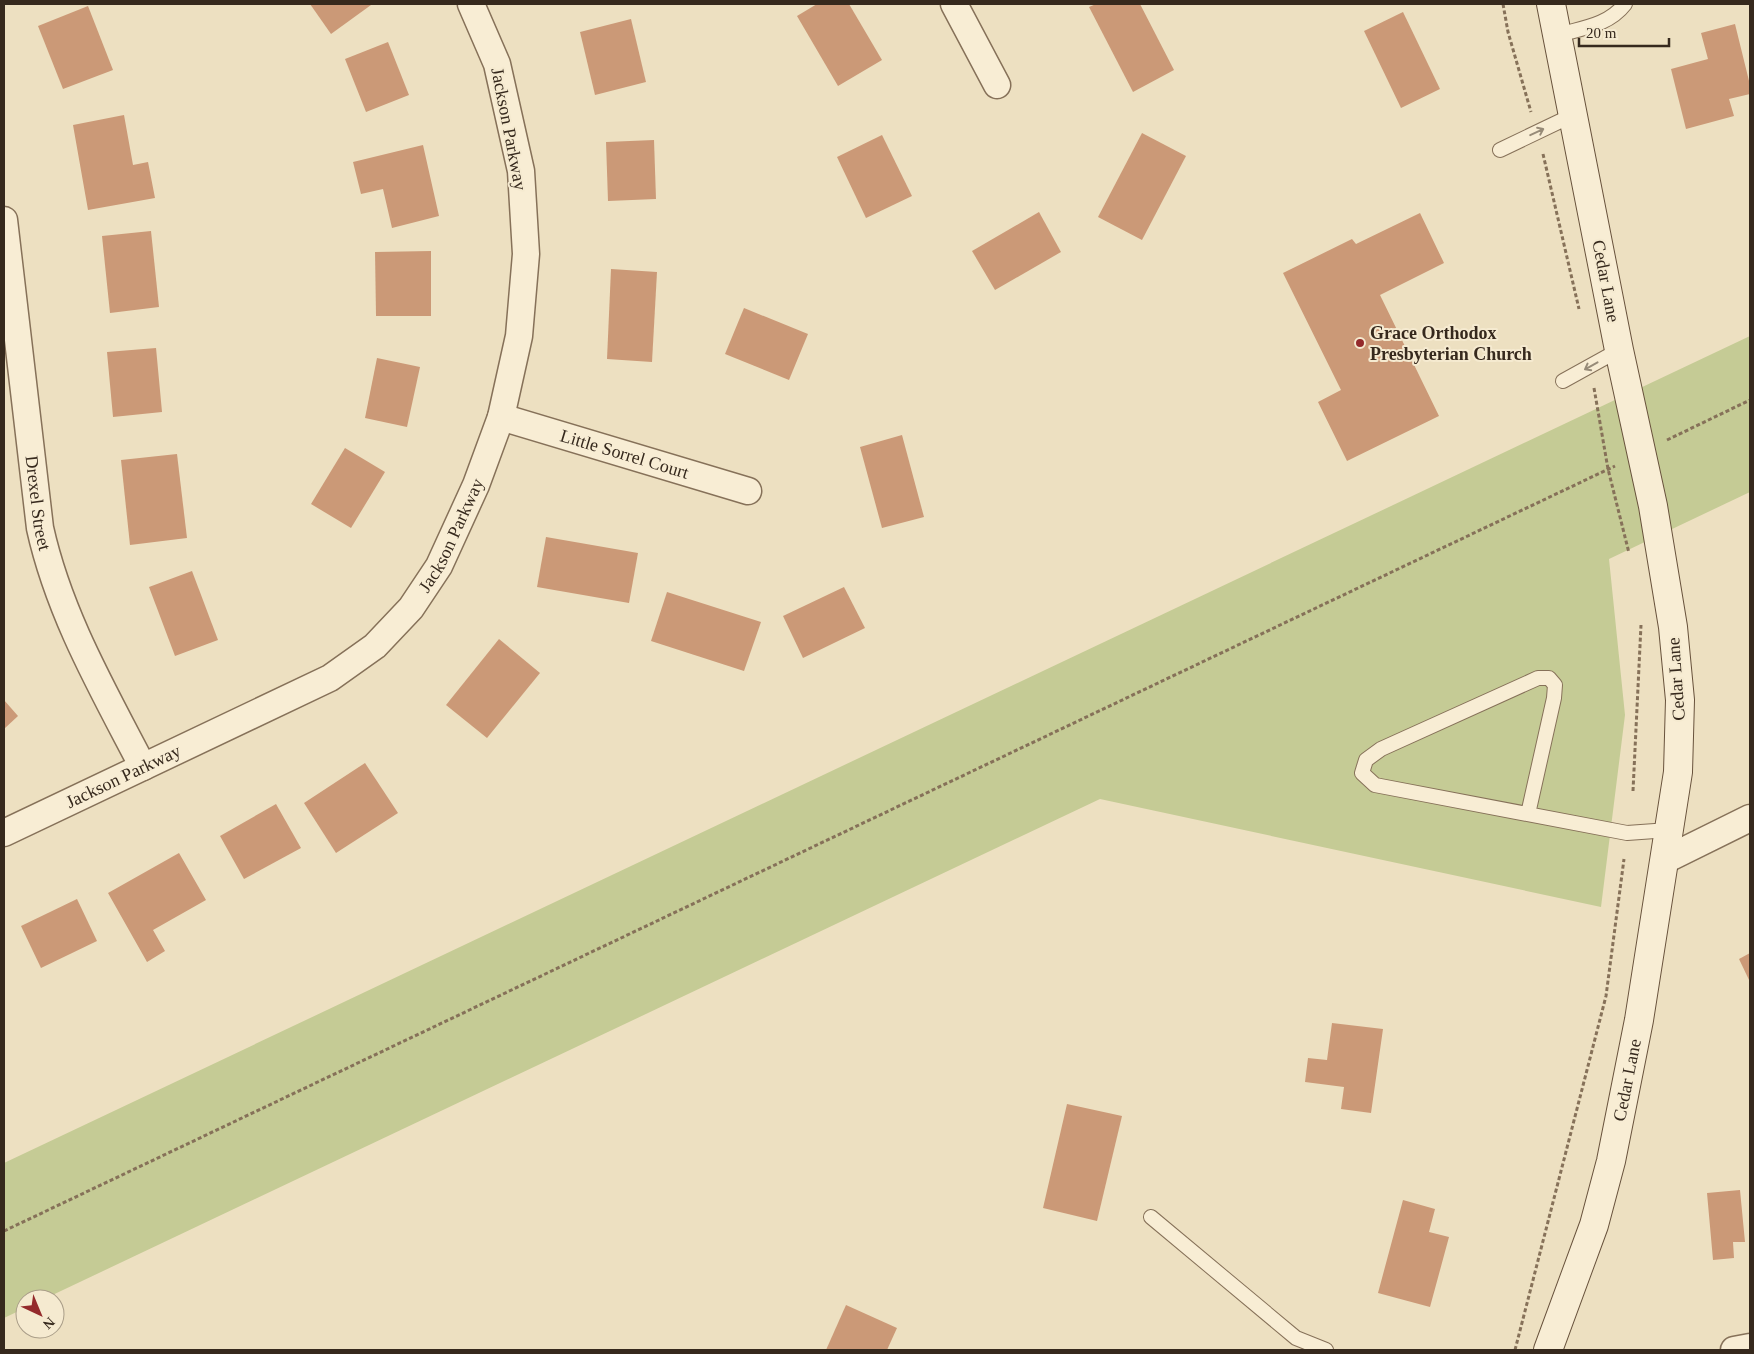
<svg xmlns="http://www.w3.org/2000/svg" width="1754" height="1354" viewBox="0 0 1754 1354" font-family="Georgia,serif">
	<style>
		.green { fill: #c5cb95 }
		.building { fill: #cb9977 }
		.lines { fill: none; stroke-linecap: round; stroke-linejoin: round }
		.lane-casing { stroke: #867159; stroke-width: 16 }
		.street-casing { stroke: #867159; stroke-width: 29 }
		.secondary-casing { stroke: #68523c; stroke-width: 30 }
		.path { stroke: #867159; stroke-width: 3; stroke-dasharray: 4 2.5; stroke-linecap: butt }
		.lane { stroke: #f8edd4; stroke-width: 14 }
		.street { stroke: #f8edd4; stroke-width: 26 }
		.secondary { stroke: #f8edd4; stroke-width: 28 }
		.oneway { stroke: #978b78 }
		.poi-dot { fill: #942a2b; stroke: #f5ead0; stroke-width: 2 }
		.labels { text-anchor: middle; stroke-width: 4; stroke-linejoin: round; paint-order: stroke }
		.street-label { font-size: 18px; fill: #36291d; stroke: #f5ead0 }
		.poi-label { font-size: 18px; font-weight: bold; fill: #36291d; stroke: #f5ead0; text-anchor: start }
	</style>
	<rect width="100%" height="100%" fill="#ede0c1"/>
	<polygon class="green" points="1750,336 1750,492 1609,559 1625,715 1601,907 1100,799 44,1299 25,1299 25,1308 4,1318 4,1163"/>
	<g class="building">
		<polygon points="310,4 370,4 371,5 331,34"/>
		<polygon points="817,4 849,4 882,60 838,86 797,16"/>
		<polygon points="1096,4 1140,4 1174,70 1133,92 1089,7"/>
		<polygon points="88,6 113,70 63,89 38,26"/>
		<polygon points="1403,12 1440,89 1401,108 1364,31"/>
		<polygon points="631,19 646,82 595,95 580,32"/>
		<polygon points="1735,24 1750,85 1750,94 1729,99 1734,116 1686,129 1671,69 1708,59 1701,33"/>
		<polygon points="388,42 409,95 366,112 345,59"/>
		<polygon points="124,115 133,165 148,162 155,198 88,210 73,125"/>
		<polygon points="1142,133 1186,156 1142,240 1098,217"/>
		<polygon points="882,135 912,196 866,218 837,157"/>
		<polygon points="654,140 656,199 608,201 606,142"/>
		<polygon points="423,145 439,216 392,228 383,189 361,194 353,162"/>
		<polygon points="1039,212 1061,252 995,290 972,251"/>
		<polygon points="1420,213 1444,263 1380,295 1439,416 1347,461 1318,402 1341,390 1283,273 1352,239 1356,244"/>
		<polygon points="151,231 159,307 110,313 102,236"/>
		<polygon points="431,251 431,316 376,316 375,252"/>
		<polygon points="611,269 657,272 652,362 607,359"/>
		<polygon points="744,308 808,334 789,380 725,354"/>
		<polygon points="156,348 162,412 113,417 107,352"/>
		<polygon points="377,358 420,367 407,427 365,418"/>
		<polygon points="902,435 924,517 882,528 860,447"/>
		<polygon points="345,448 385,472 351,528 311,504"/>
		<polygon points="177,454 187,538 130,545 121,460"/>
		<polygon points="546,537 638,553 629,603 537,587"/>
		<polygon points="192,571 218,640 175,656 149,587"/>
		<polygon points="844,587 865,628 803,658 783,616"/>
		<polygon points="667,592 761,622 744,671 651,641"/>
		<polygon points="499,639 540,673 487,738 446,705"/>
		<polygon points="4,700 18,716 4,729"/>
		<polygon points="365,763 398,813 336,853 304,803"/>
		<polygon points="276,804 301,848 244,879 220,836"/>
		<polygon points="179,853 206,900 153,930 165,951 147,962 108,893"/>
		<polygon points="77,899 97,941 41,968 21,926"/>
		<polygon points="1750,953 1750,982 1739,959"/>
		<polygon points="1332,1023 1383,1029 1371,1113 1341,1109 1344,1087 1305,1082 1308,1058 1327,1060"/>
		<polygon points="1067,1104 1122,1116 1097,1221 1043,1208"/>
		<polygon points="1740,1190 1745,1242 1733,1242 1734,1258 1713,1260 1707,1193"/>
		<polygon points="1403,1200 1435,1209 1429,1232 1449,1237 1430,1307 1378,1293"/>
		<polygon points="846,1305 897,1328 887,1350 826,1350"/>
	</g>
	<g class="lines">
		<g class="lane-casing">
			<g id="lane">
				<path d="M1558,35C1583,28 1609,25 1625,4"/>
				<polyline points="1500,150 1573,115"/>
				<polyline points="1563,381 1619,350"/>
				<polyline points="1528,814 1554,698 1555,685 1549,678 1538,678 1381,749 1366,760 1362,773 1375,785 1627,833 1669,830"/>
				<polyline points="1151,1217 1296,1338 1326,1350"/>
			</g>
		</g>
		<g class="street-casing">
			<g id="street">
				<polyline points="954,4 997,85"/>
				<path id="s1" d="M4,220L40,528C59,614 103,690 143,767"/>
				<path id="s2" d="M501,417L748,491"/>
				<path id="s3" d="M4,833L330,678L375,646L411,608L439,566L476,485L501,417L519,336L526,254L521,171L497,64L471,4"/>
				<polyline points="1665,860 1750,818"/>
				<polyline points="1734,1350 1750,1347"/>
			</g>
		</g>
		<g class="secondary-casing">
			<g id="secondary">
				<path id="s4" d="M1548,1350L1594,1225L1611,1161L1639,1020L1678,772L1680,700L1673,627L1653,506L1619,350L1551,4"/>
			</g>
		</g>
		<g class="path">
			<polyline points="1503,4 1508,32 1531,112"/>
			<polyline points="1543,154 1579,309"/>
			<polyline points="1594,388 1608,469 1629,553"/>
			<polyline points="1667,440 1750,400"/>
			<polyline points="1633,791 1641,625"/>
			<polyline points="4,1231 1615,466"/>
			<polyline points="1515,1350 1606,996 1624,859"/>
		</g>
		<use href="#lane" class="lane"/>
		<use href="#street" class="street"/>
		<use href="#secondary" class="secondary"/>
	</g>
	<defs><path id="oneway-shaft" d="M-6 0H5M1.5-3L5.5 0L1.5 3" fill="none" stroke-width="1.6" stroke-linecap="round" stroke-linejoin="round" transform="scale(1.25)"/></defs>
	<g class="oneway">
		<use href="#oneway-shaft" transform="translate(1537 132) rotate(-25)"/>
		<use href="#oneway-shaft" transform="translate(1591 366) rotate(151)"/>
	</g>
	<circle class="poi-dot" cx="1360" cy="343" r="5"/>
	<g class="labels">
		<g class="street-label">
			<text transform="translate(509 129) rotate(79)" y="6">Jackson Parkway</text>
			<text transform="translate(1606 281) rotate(79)" y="6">Cedar Lane</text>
			<text dy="6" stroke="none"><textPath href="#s2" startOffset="129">Little Sorrel Court</textPath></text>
			<text dy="6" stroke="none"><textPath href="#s1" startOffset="285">Drexel Street</textPath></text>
			<text dy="6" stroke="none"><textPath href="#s3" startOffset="552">Jackson Parkway</textPath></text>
			<text transform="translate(1676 679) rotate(-94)" y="6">Cedar Lane</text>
			<text dy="6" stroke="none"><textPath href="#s3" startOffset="132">Jackson Parkway</textPath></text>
			<text dy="6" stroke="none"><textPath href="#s4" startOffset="282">Cedar Lane</textPath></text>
		</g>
		<g class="poi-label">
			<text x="1370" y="339">Grace Orthodox<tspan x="1370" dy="21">Presbyterian Church</tspan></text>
		</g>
	</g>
	<rect width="1754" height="1354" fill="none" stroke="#36291d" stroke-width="10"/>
	<g transform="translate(40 1314) rotate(136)"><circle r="24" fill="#f5ead0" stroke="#a99d88"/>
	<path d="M0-4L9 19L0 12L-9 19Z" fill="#942a2b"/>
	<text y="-8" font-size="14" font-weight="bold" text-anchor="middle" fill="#36291d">N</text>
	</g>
	<path d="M1579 38v8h90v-8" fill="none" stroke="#36291d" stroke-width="2.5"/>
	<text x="1586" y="38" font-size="15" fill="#36291d" stroke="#f5ead0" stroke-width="4" paint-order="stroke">20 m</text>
</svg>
